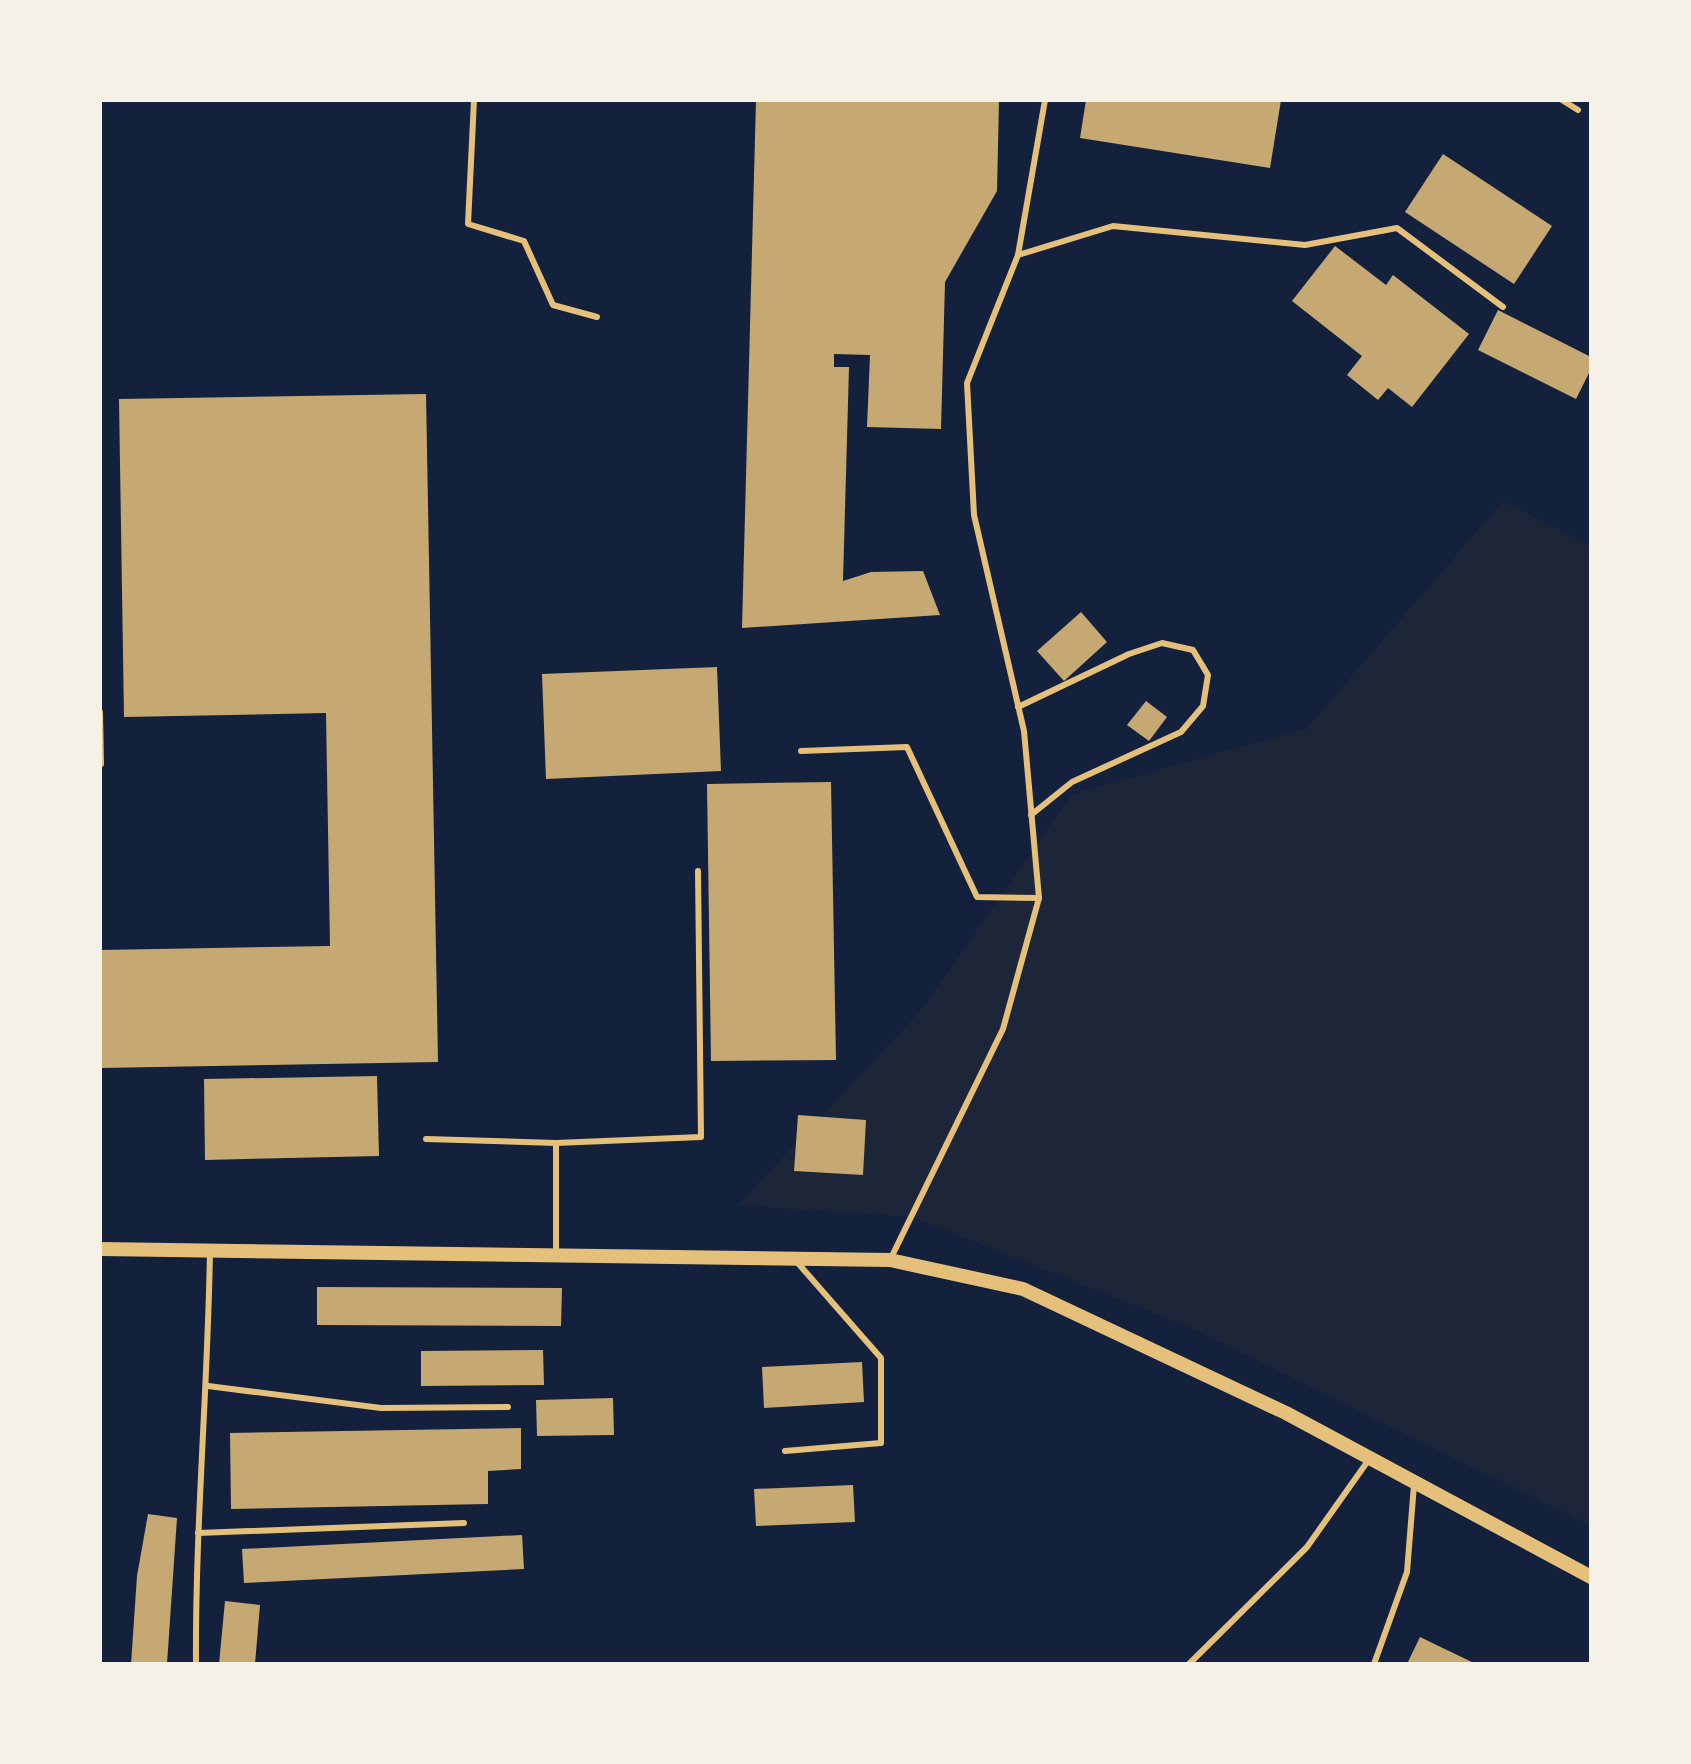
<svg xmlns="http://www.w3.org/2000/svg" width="1691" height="1764" viewBox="0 0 1691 1764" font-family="'Source Sans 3',sans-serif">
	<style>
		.green { fill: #1d2539 }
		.building { fill: #c6a872 }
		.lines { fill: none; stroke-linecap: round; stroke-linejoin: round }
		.service { stroke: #e5c07b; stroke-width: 6 }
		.tertiary { stroke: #e5c07b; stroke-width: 14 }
	</style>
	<rect width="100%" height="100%" fill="#14213d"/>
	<polygon class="green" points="1503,501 1591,546 1591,1526 1193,1329 912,1217 738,1205 922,1009 1072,794 1307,728"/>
	<g class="building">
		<polygon points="756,100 999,100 997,191 945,282 941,429 867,427 870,355 834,354 834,367 849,367 843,581 871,572 923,571 940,615 742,628"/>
		<polygon points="1086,100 1281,100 1270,168 1080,138"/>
		<polygon points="1443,154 1552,226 1514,284 1405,212"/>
		<polygon points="1335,246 1386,285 1393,275 1469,334 1412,407 1388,388 1378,400 1347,375 1362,356 1292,301"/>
		<polygon points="1498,310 1591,357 1591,369 1576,399 1478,350"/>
		<polygon points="426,394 438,1062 100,1068 100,950 330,946 326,713 124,717 119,399"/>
		<polygon points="1081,612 1107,642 1064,681 1037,651"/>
		<polygon points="717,667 721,771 546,779 542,674"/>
		<polygon points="1146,701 1167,717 1149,741 1127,725"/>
		<polygon points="831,782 836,1060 711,1061 707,784"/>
		<polygon points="377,1076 379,1156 205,1160 204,1079"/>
		<polygon points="798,1115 866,1120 863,1175 794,1171"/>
		<polygon points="317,1287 562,1288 561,1326 317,1325"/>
		<polygon points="543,1350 544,1385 421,1386 421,1351"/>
		<polygon points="862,1362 864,1402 764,1408 762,1367"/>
		<polygon points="613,1398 614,1435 537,1436 536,1400"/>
		<polygon points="521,1428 521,1469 488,1471 488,1504 231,1509 230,1433"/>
		<polygon points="853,1485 855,1522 756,1526 754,1489"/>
		<polygon points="148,1514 177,1518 167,1664 131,1664 137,1576"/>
		<polygon points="522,1535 524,1569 244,1583 242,1549"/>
		<polygon points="225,1601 260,1605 255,1664 219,1664"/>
		<polygon points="1420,1637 1476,1664 1407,1664"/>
	</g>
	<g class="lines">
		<g class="service">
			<polyline points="474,100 468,224 524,241 553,305 597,317"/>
			<polyline points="1562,100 1578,110"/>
			<polyline points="1018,255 1113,226 1305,245 1397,228 1503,307"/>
			<polyline points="1018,707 1129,654 1162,643 1193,650 1208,675 1203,706 1181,732 1072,782 1031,815"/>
			<polyline points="100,712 101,764"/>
			<polyline points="801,751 907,747 977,897 1039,898"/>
			<polyline points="426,1139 556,1143"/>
			<polyline points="556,1254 556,1143 701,1137 698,871"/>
			<polyline points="890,1260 1003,1029 1039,898 1024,731 974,515 967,383 1018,255 1045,100"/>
			<polyline points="208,1386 381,1408 508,1407"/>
			<polyline points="785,1451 881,1443 881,1358 796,1261"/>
			<polyline points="198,1533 464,1523"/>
			<path d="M196,1664C195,1526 208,1388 210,1250"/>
			<polyline points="1189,1664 1307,1547 1370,1458"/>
			<polyline points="1374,1664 1407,1572 1414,1485"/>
		</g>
		<polyline class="tertiary" points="100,1249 890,1260 1023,1289 1286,1413 1591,1577"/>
	</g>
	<rect width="1691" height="1764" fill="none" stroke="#f6f1e7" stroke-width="204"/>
</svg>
